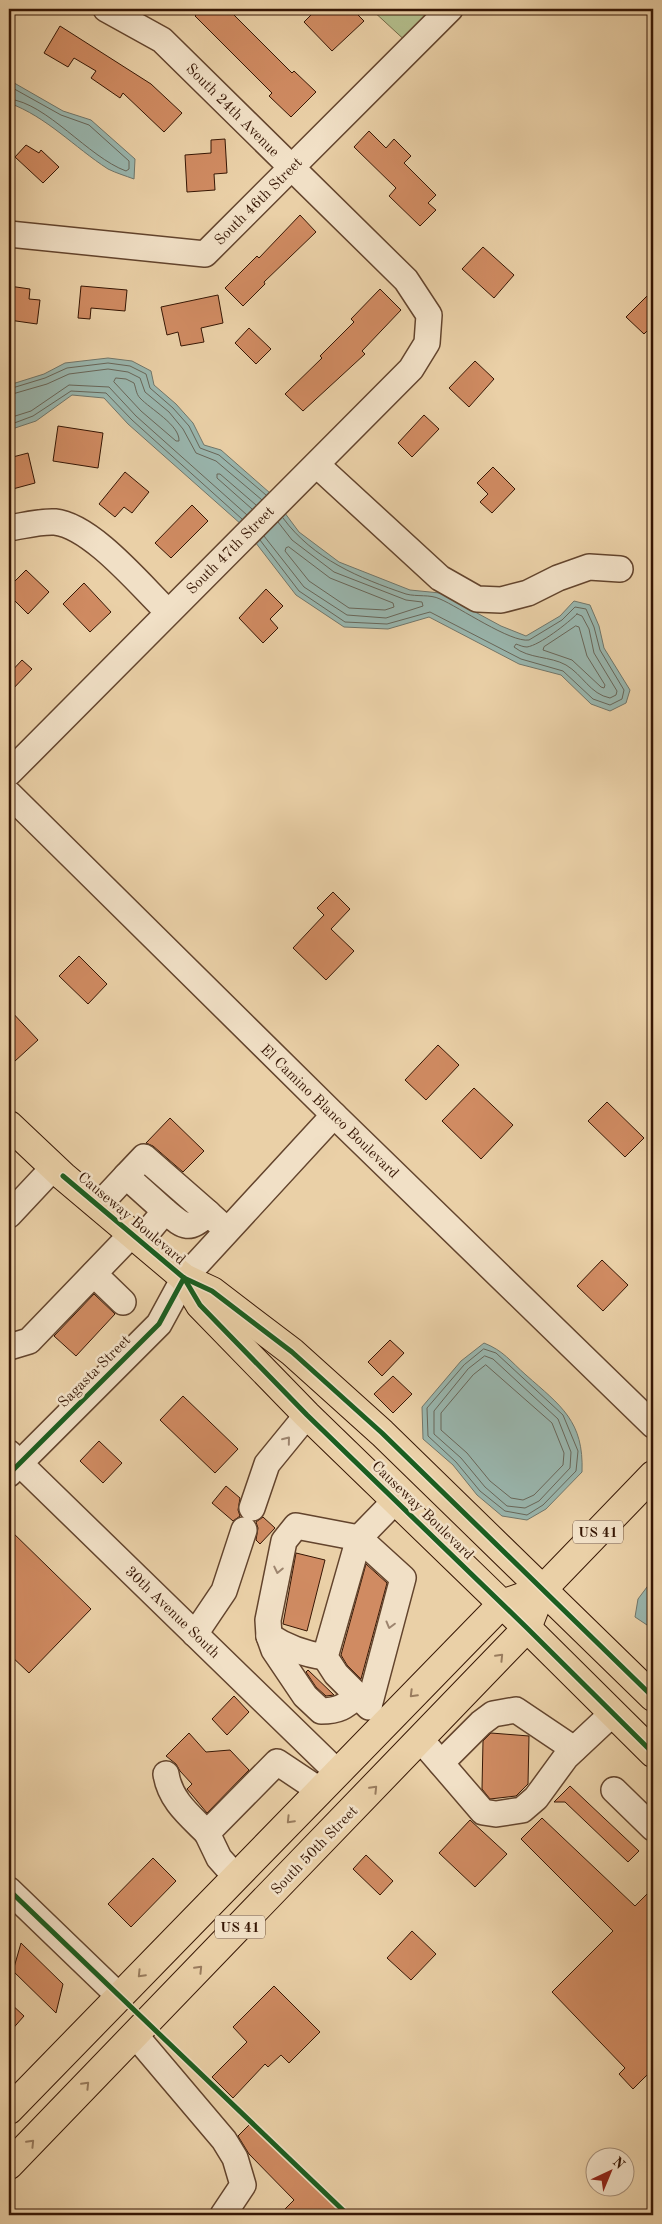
<svg xmlns="http://www.w3.org/2000/svg" width="662" height="2224" viewBox="0 0 662 2224" font-family="'Old Standard TT',serif">
	<style>
		.green { fill: #b2bc8a; stroke: #746947 }
		.water { fill: #99b6ae; stroke: #71766a }
		.lines { fill: none; stroke-linecap: round; stroke-linejoin: round }
		.shore { stroke: #686659; stroke-width: 1 }
		.building { fill: #d08b62; stroke: #361604 }
		.minor-casing { stroke: #63442d; stroke-width: 28 }
		.major-casing { stroke: #361604; stroke-width: 30 }
		.minor { stroke: #f1e0c6; stroke-width: 25 }
		.major { stroke: #ead0a7; stroke-width: 28 }
		.cycleway-casing { stroke: #f1e0c6; stroke-width: 8 }
		.cycleway { stroke: #1b5e20; stroke-width: 5 }
		.oneway { stroke: #9d856f }
		.oneway2 { stroke: #997c5e }
		.labels { text-anchor: middle; stroke-width: 5; stroke-linejoin: round; paint-order: stroke }
		.shield { fill: #f1e0c6; stroke: #6e533e; stroke-width: 1 }
		.shield-label { font-size: 14px; font-weight: bold; fill: #361604 }
		.street-label { font-size: 15px; fill: #361604; stroke: #f1e0c6 }
	</style>
	<rect width="100%" height="100%" fill="#ead0a7"/>
	<filter id="stains"><feTurbulence type="fractalNoise" baseFrequency=".004" numOctaves="4"/><feColorMatrix values="0 0 0 0 .2 0 0 0 0 .09 0 0 0 0 .02 0 0 0 .5 -.17"/></filter>
	<radialGradient id="worn" r=".72"><stop offset=".6" stop-color="#630" stop-opacity="0"/><stop offset="1" stop-color="#630" stop-opacity=".3"/></radialGradient>
	<polygon class="green" points="371,9 446,9 410,45"/>
	<g class="water">
		<path d="M9,80L63,111L91,120L135,159L134,179C126,176 116,173 108,169C74,147 47,117 9,103Z"/>
		<polygon points="108,358 132,361 151,371 154,385 176,404 193,423 204,445 221,450 270,493 299,532 339,562 410,590 440,593 501,626 526,636 560,616 574,601 590,605 599,626 604,648 630,690 626,703 610,711 591,704 561,675 519,664 429,617 388,629 344,627 296,595 242,525 128,424 104,398 72,395 36,421 9,430 9,385 44,374 65,363"/>
		<path d="M484,1343C504,1351 510,1361 526,1375C561,1406 584,1421 582,1472L546,1509L527,1520L502,1516L477,1495L453,1465L423,1439L422,1407L461,1361Z"/>
		<polygon points="653,1579 653,1629 635,1617 638,1599"/>
	</g>
	<g class="lines">
		<g class="shore">
			<path d="M9,86L61,115L89,125L129,161V169L126,171C88,157 47,103 9,99"/>
			<path d="M116,378L126,379L134,383C136,388 136,394 140,398C150,409 180,425 179,441H176L141,411L114,382Z"/>
			<polyline points="9,389 45,378 67,368 108,363 130,366 146,374 150,388 173,408 189,426 200,448 219,455 266,495"/>
			<polyline points="9,395 47,384 69,374 108,369 128,372 140,378 145,392 169,412 183,429 196,453 216,461 262,500"/>
			<polyline points="9,418 31,411 69,385 109,387 136,416 247,515"/>
			<polyline points="9,425 33,416 71,391 106,393 132,420 242,519"/>
			<polyline points="252,509 217,478 217,474 220,474 256,505"/>
			<polyline points="264,536 304,587 347,615 386,618 423,606 422,602 406,600 334,572 292,540 278,522"/>
			<path d="M260,540L299,591L345,622L387,624L430,612L521,659L563,671L593,699L610,705L622,699L624,690L600,650L594,627L586,609L575,607L562,620L529,640C511,643 459,607 440,599C430,594 417,597 406,594C359,578 313,559 283,518"/>
			<polygon points="289,547 330,578 393,603 394,607 385,610 349,608 309,581 285,551 286,548"/>
			<path d="M577,614L582,616L589,629L594,653L617,691L616,695L610,698C590,694 583,675 566,665C550,656 529,659 514,647L516,644C519,645 523,647 527,647C540,645 568,623 577,614Z"/>
			<polygon points="576,626 579,627 587,656 605,685 604,688 601,687 572,660 543,650 544,647"/>
			<polygon points="484,1349 496,1353 563,1415 578,1451 576,1471 543,1505 527,1515 505,1511 480,1491 456,1462 428,1436 427,1408 464,1365"/>
			<polygon points="485,1356 493,1359 558,1419 571,1452 570,1468 539,1501 525,1508 507,1506 485,1487 461,1458 434,1434 434,1411 468,1369"/>
			<polygon points="486,1365 552,1423 564,1453 563,1465 534,1495 523,1500 511,1498 490,1481 467,1453 441,1430 441,1413 473,1375"/>
		</g>
	</g>
	<g class="building">
		<polygon points="201,9 228,9 292,73 294,71 316,92 291,117 269,96 272,93 195,16"/>
		<polygon points="317,9 352,9 364,21 332,51 304,22"/>
		<polygon points="60,26 151,84 182,113 164,132 123,93 120,98 91,78 96,71 74,58 68,67 44,53"/>
		<polygon points="369,131 386,148 394,139 411,156 404,163 436,195 428,203 436,210 420,226 389,196 396,188 354,147"/>
		<polygon points="225,139 227,173 214,174 215,190 187,192 185,155 211,153 211,140"/>
		<polygon points="26,145 39,153 41,150 59,167 43,183 15,157"/>
		<polygon points="300,215 316,232 264,282 265,284 243,306 225,288 257,256 259,258"/>
		<polygon points="483,247 514,275 494,298 462,269"/>
		<polygon points="9,286 30,289 29,299 40,300 37,324 9,320"/>
		<polygon points="81,286 127,290 125,311 91,308 90,319 78,318"/>
		<polygon points="380,289 401,310 362,351 365,354 303,411 285,394 322,358 320,356 354,322 351,319"/>
		<polygon points="653,290 653,325 644,334 626,317"/>
		<polygon points="218,295 223,323 201,328 204,342 181,346 178,332 167,335 161,307"/>
		<polygon points="249,328 271,349 256,364 235,343"/>
		<polygon points="475,361 494,379 469,407 449,388"/>
		<polygon points="424,415 439,429 412,457 398,443"/>
		<polygon points="58,426 103,433 98,468 53,461"/>
		<polygon points="28,453 35,483 9,490 9,458"/>
		<polygon points="493,467 515,489 492,513 480,502 488,494 477,483"/>
		<polygon points="125,472 149,492 132,513 124,507 115,517 99,504"/>
		<polygon points="192,505 208,521 171,558 155,543"/>
		<polygon points="26,570 49,592 28,614 9,595 9,587"/>
		<polygon points="84,583 111,612 90,632 63,604"/>
		<polygon points="266,589 283,606 270,619 278,628 263,643 239,618"/>
		<polygon points="22,660 32,669 9,693 9,674"/>
		<polygon points="333,892 350,909 331,929 354,951 326,980 293,948 324,915 317,908"/>
		<polygon points="79,956 107,984 88,1004 59,976"/>
		<polygon points="9,1009 38,1040 15,1061 9,1054"/>
		<polygon points="438,1045 459,1065 426,1100 405,1080"/>
		<polygon points="474,1088 513,1125 481,1159 442,1121"/>
		<polygon points="607,1102 644,1138 625,1157 588,1121"/>
		<polygon points="170,1118 204,1151 183,1172 153,1146 146,1143"/>
		<polygon points="602,1260 628,1285 603,1311 577,1286"/>
		<polygon points="94,1294 115,1314 76,1356 54,1336"/>
		<polygon points="390,1340 404,1353 382,1376 368,1362"/>
		<polygon points="393,1376 412,1394 393,1413 374,1394"/>
		<polygon points="183,1396 238,1449 215,1473 160,1420"/>
		<polygon points="99,1441 122,1463 103,1483 80,1461"/>
		<polygon points="226,1486 240,1498 238,1510 240,1516 233,1521 212,1503"/>
		<polygon points="263,1517 275,1528 260,1544 256,1540 258,1528 256,1522"/>
		<polygon points="9,1529 91,1609 29,1673 9,1654"/>
		<polygon points="296,1553 325,1560 307,1631 283,1624"/>
		<polygon points="366,1564 387,1583 361,1679 347,1665 341,1655"/>
		<polygon points="308,1670 334,1695 326,1696 316,1687 306,1672"/>
		<polygon points="234,1696 249,1712 227,1735 212,1719"/>
		<polygon points="189,1733 206,1752 230,1750 249,1770 207,1813 187,1789 192,1784 180,1771 176,1764 166,1756"/>
		<polygon points="491,1733 529,1736 528,1784 516,1796 490,1799 482,1789 483,1741"/>
		<polygon points="570,1786 639,1851 628,1862 565,1802 554,1802"/>
		<polygon points="542,1818 635,1906 653,1888 653,2069 633,2089 619,2074 625,2068 552,1992 613,1931 521,1839"/>
		<polygon points="470,1820 507,1854 475,1887 439,1853"/>
		<polygon points="366,1855 393,1881 380,1895 353,1869"/>
		<polygon points="153,1858 176,1881 131,1927 108,1904"/>
		<polygon points="412,1931 436,1954 411,1980 387,1958"/>
		<polygon points="21,1943 63,1984 56,2013 13,1971"/>
		<polygon points="274,1986 320,2032 289,2063 281,2055 268,2067 265,2064 233,2098 212,2077 247,2042 233,2027"/>
		<polygon points="9,2002 24,2016 9,2033"/>
		<polygon points="252,2122 348,2215 279,2215 294,2200 249,2154 238,2136"/>
	</g>
	<g class="lines">
		<g class="minor-casing">
			<g id="minor">
				<polyline points="9,234 205,254 450,9"/>
				<polyline points="317,465 440,578 477,599 501,600 528,593 558,578 589,567 620,569"/>
				<path d="M9,528C23,526 40,521 55,522C92,526 141,586 168,612"/>
				<polyline points="9,773 411,369 427,343 429,315 406,280 162,40 106,9"/>
				<polyline points="9,794 334,1115 653,1425"/>
				<polyline points="126,1176 144,1157 208,1213"/>
				<polyline points="98,1206 126,1176 165,1211 140,1241"/>
				<path d="M165,1211C183,1226 189,1233 208,1213L219,1223"/>
				<polyline points="9,1215 54,1167"/>
				<polyline points="94,1274 123,1302"/>
				<polyline points="9,1347 29,1341 132,1234"/>
				<polyline points="9,1453 337,1772"/>
				<polyline points="9,1474 159,1324 184,1278 334,1115"/>
				<polyline points="252,1508 267,1464 307,1415"/>
				<polyline points="195,1634 224,1591 244,1530"/>
				<path d="M269,1636C287,1648 304,1654 325,1657"/>
				<path d="M358,1695C345,1707 338,1711 321,1711L305,1696L274,1650L269,1636L268,1620L284,1541L296,1526L359,1538L403,1578L369,1706"/>
				<polyline points="369,1707 336,1674 325,1657 359,1538 395,1501"/>
				<polyline points="421,1740 483,1812 496,1814 522,1810 536,1798 566,1757 613,1713"/>
				<polyline points="441,1763 481,1723 493,1714 516,1710 574,1749"/>
				<path d="M166,1774C170,1800 189,1815 207,1833"/>
				<polyline points="614,1790 653,1828"/>
				<polyline points="235,1876 219,1858 207,1833 277,1762 319,1790"/>
				<polyline points="9,1890 119,1996"/>
				<polyline points="135,2035 224,2140 235,2158 243,2185 223,2215"/>
			</g>
		</g>
		<g class="major-casing">
			<g id="major">
				<polyline points="9,1125 63,1176 184,1278 212,1291 292,1352 382,1433 653,1697"/>
				<polyline points="184,1278 200,1305 307,1415 527,1628 653,1753"/>
				<polyline points="9,2110 502,1604 542,1590"/>
				<polyline points="9,2165 527,1628 542,1590 653,1475"/>
			</g>
		</g>
		<use href="#minor" class="minor"/>
		<use href="#major" class="major"/>
		<g class="cycleway-casing">
			<g id="cycleway">
				<polyline points="63,1176 184,1278 212,1291 292,1352 382,1433 653,1697"/>
				<polyline points="184,1278 200,1305 307,1415 527,1628 653,1753"/>
				<polyline points="9,1474 159,1324 184,1278"/>
				<polyline points="9,1890 348,2215"/>
			</g>
		</g>
		<use href="#cycleway" class="cycleway"/>
	</g>
	<defs><path id="oneway-chevron" d="M-2-3.5L2.5 0L-2 3.5" fill="none" stroke-width="1.6" stroke-linecap="round" stroke-linejoin="round" transform="scale(1.25)"/></defs>
	<g class="oneway">
		<use href="#oneway-chevron" transform="translate(287 1440) rotate(-51)"/>
		<use href="#oneway-chevron" transform="translate(278 1570) rotate(102)"/>
		<use href="#oneway-chevron" transform="translate(390 1625) rotate(105)"/>
	</g>
	<g class="oneway2">
		<use href="#oneway-chevron" transform="translate(500 1657) rotate(-46)"/>
		<use href="#oneway-chevron" transform="translate(413 1694) rotate(135)"/>
		<use href="#oneway-chevron" transform="translate(374 1789) rotate(-46)"/>
		<use href="#oneway-chevron" transform="translate(290 1820) rotate(134)"/>
		<use href="#oneway-chevron" transform="translate(199 1969) rotate(-46)"/>
		<use href="#oneway-chevron" transform="translate(141 1974) rotate(134)"/>
		<use href="#oneway-chevron" transform="translate(86 2085) rotate(-46)"/>
		<use href="#oneway-chevron" transform="translate(31 2143) rotate(-46)"/>
	</g>
	<g class="labels">
		<g class="shield">
			<rect x="573" y="1520.5" width="50" height="23" rx="4"/>
			<rect x="215" y="1915.5" width="50" height="23" rx="4"/>
		</g>
		<g class="shield-label">
			<text x="598" y="1537">US 41</text>
			<text x="240" y="1932">US 41</text>
		</g>
		<g class="street-label">
			<text transform="translate(233 110) rotate(45)" y="5">South 24th Avenue</text>
			<text transform="translate(258 201) rotate(-45)" y="5">South 46th Street</text>
			<text transform="translate(230 550) rotate(-45)" y="5">South 47th Street</text>
			<text transform="translate(330 1111) rotate(44)" y="5">El Camino Blanco Boulevard</text>
			<text transform="translate(132 1218) rotate(40)" y="5">Causeway Boulevard</text>
			<text transform="translate(94 1371) rotate(-45)" y="5">Sagasta Street</text>
			<text transform="translate(423 1510) rotate(44)" y="5">Causeway Boulevard</text>
			<text transform="translate(173 1612) rotate(44)" y="5">30th Avenue South</text>
			<text transform="translate(314 1850) rotate(-46)" y="5">South 50th Street</text>
		</g>
	</g>
	<rect width="662" height="2224" fill="none" stroke="#ead0a7" stroke-width="30"/>
	<rect x="10" y="10" width="642" height="2204" fill="none" stroke="#361604" stroke-width="2.5"/>
	<rect x="15" y="15" width="632" height="2194" fill="none" stroke="#361604"/>
	<g transform="translate(610 2172) rotate(44)"><circle r="24" fill="#f1e0c6" stroke="#a68f78"/>
	<path d="M0-4L9 19L0 12L-9 19Z" fill="#8f2418"/>
	<text y="-8" font-size="14" font-weight="bold" text-anchor="middle" fill="#361604">N</text>
	</g>
	<rect width="100%" height="100%" filter="url(#stains)"/>
	<rect width="100%" height="100%" fill="url(#worn)"/>
</svg>
